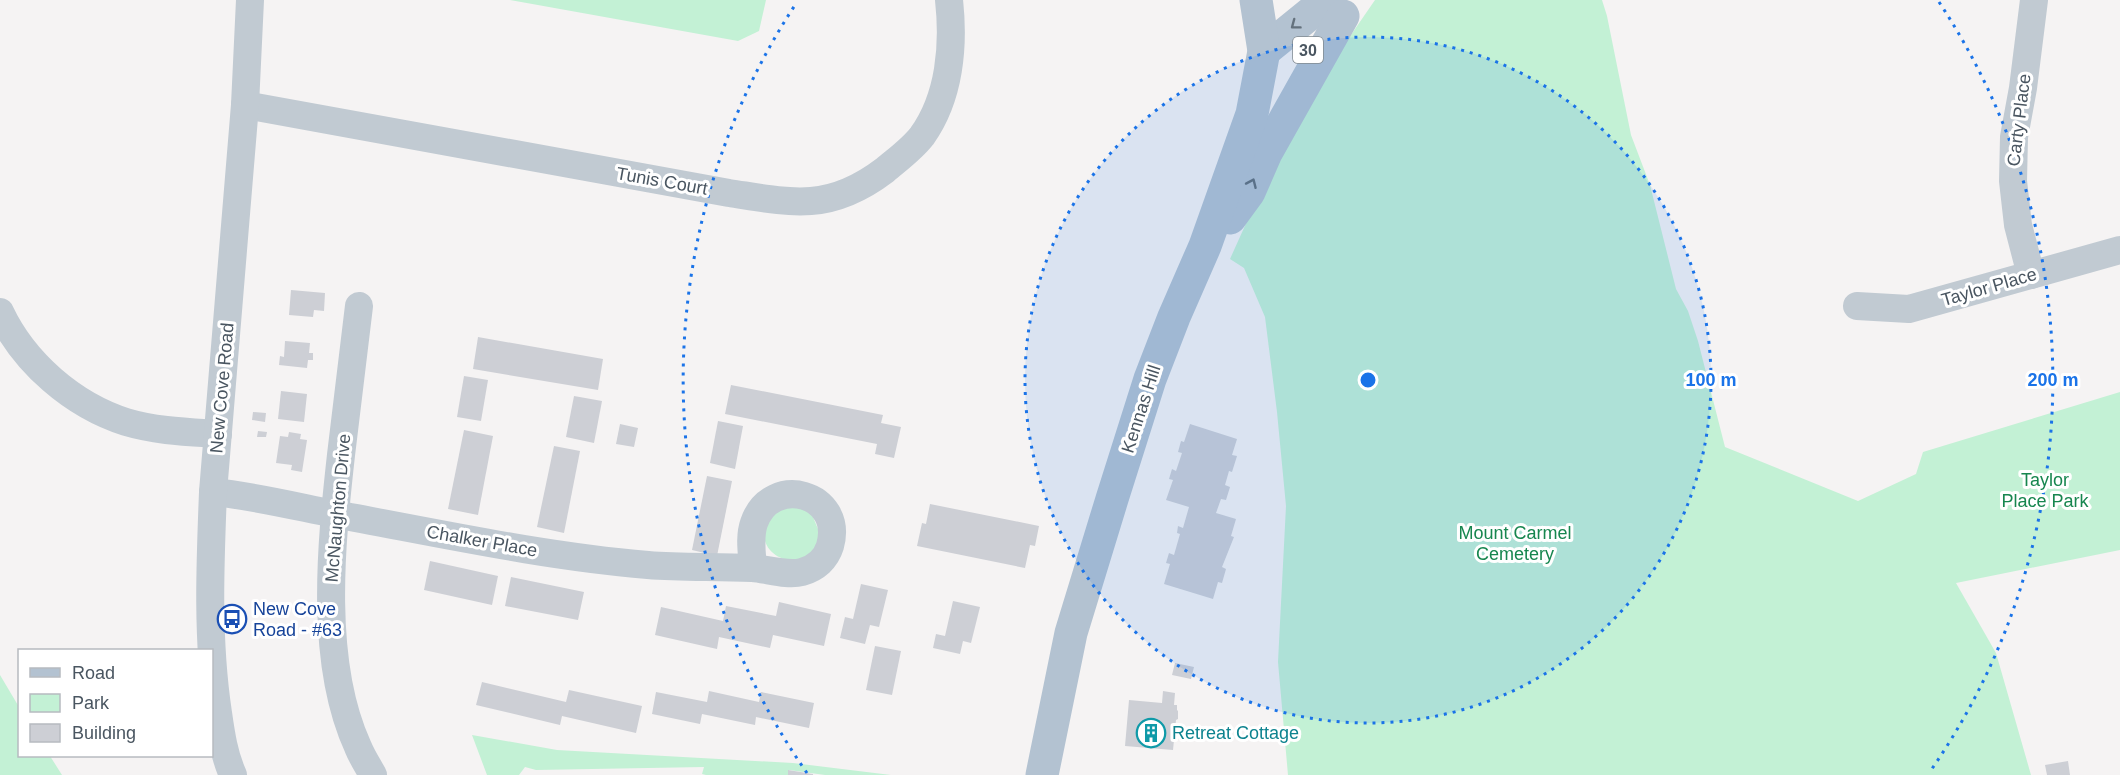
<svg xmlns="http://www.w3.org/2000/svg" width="2120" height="775" viewBox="0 0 2120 775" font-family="Helvetica,sans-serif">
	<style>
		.green { fill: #c3f1d5 }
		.building { fill: #cdcfd5 }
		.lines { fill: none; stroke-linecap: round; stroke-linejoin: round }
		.minor { stroke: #c1cad2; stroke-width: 28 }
		.major { stroke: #b3c2d1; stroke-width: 33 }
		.oneway { stroke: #64717d }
		.ring { fill: none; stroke: #1a73e8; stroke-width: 3; stroke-dasharray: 3 6 }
		.labels { text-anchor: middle; stroke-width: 6; stroke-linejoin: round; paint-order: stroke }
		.shield { fill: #fff; stroke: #808990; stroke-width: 1.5 }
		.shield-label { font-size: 16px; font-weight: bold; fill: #4a5661 }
		.street-label { font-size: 18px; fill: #4a5661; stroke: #fff }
		.park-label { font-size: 18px; fill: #17864f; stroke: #fff }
		.transit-label { font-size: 18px; fill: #164399; stroke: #fff; text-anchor: start }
		.culture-label { font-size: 18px; fill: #0d838f; stroke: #fff; text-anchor: start }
		.centre { fill: #1a73e8; stroke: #fff; stroke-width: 3 }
		.ring-label { font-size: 18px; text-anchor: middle; font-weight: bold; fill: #1a73e8; stroke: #fff; stroke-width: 6; stroke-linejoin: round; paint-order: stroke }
	</style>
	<rect width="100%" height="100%" fill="#f5f3f3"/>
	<g class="green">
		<polygon points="510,0 766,0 759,31 738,41"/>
		<polygon points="1375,0 1602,0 1607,16 1631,135 1650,185 1676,289 1688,311 1698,341 1725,447 1858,501 1916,474 1923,452 2120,392 2120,550 1956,583 1996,653 2031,775 1288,775 1278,662 1286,506 1277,412 1265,317 1244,268 1230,259 1293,119"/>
		<path d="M783,506L810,510L821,536C819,541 817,549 813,553C795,571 758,555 765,528C767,521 777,512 783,506Z"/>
		<polygon points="0,675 19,707 20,756 50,756 62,775 0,775"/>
		<polygon points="472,735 557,750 793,763 891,775 825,775 789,770 788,775 706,775 702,774 704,767 536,770 525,767 519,775 487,775"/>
	</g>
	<g class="building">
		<polygon points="291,290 325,293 324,311 314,310 313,317 289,315"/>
		<polygon points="478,337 603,359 598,390 473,369"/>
		<polygon points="285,341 310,343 309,353 313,353 313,360 308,360 307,368 279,365 280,356 284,357"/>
		<polygon points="464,376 488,380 481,421 457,417"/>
		<polygon points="731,385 883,415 881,423 901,427 894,458 875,454 877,444 725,414"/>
		<polygon points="281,391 307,394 304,422 278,419"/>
		<polygon points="574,396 602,401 594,443 566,437"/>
		<polygon points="253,412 266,413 265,422 252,420"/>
		<polygon points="718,421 743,426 735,469 710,463"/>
		<polygon points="620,424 638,428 634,447 616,444"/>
		<polygon points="1190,424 1237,439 1232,455 1237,456 1232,472 1229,471 1225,485 1230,487 1226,500 1221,499 1216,513 1236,519 1231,536 1234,537 1222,567 1226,569 1222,583 1218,582 1213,599 1164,584 1170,564 1166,563 1169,553 1174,555 1180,534 1177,533 1178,526 1183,528 1189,507 1166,500 1173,480 1169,479 1172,469 1176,471 1182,453 1178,452 1181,441 1184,442"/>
		<polygon points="464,430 493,436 478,515 448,509"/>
		<polygon points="258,431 267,432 266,437 257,437"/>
		<polygon points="289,432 301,434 300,439 307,440 302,472 291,470 292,465 276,463 280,436 288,437"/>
		<polygon points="554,446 580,451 564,533 537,527"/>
		<polygon points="707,476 732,481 717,556 692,550"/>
		<polygon points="930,504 1039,526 1035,546 1030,545 1025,568 917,546 922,523 926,524"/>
		<polygon points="430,561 498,576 492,605 424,590"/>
		<polygon points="511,577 584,592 578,620 505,606"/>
		<polygon points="861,584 888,590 879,627 870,625 865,644 840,638 845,617 853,619"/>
		<polygon points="953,601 980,607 971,643 963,641 960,654 933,648 936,634 945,636"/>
		<polygon points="779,602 831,614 824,646 773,635 770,648 719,637 717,649 655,635 661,607 723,621 726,606 776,616"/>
		<polygon points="875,646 901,651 892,695 866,690"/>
		<polygon points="1175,663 1194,667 1191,679 1172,675"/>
		<polygon points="482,682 566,702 569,690 642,706 636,733 562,716 560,725 476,705"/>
		<polygon points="709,691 759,702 761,692 814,703 809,728 756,717 755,725 702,714 700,724 652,714 656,692 707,702"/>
		<polygon points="1163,691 1175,693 1174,705 1177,705 1177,710 1178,711 1178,719 1176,720 1173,750 1125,746 1129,700 1162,703"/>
		<polygon points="2068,761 2070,775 2047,775 2045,765"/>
		<polygon points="788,770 813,774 813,775 788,775"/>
	</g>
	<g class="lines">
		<g class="minor">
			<path d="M245,105L729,193C756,197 784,203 811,201C839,199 864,186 885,170C898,159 912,149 922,136C950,97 954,45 949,0"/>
			<polyline points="2031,275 2018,225 2013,181 2014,137 2023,88 2034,0"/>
			<path d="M359,306C353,356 347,405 341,455C331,545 319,662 358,747C362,757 368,766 373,775"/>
			<polyline points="1857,306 1909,309 2120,250"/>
			<path d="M0,312C24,363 73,405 126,422C156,431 188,432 218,434"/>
			<path d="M213,492C254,496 294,506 334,514C438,533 542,556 648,565C683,568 717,566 752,568C767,569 787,576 802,572C816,568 826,559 830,546C845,493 771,473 754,523C749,537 752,553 753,568"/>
			<path d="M233,775C224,755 221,734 218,713C207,640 210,566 213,492L245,105L250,0"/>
		</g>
		<g class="major">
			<polyline points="1264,51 1327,0"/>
			<polyline points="1230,218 1249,192 1266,153 1343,16"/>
			<polyline points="1042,775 1071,633 1112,499 1150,379 1174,317 1205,246 1252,114 1264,51 1256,0"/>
		</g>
	</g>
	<defs><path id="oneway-chevron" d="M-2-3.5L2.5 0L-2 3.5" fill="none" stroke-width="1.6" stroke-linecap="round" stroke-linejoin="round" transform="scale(1.5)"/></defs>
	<g class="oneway">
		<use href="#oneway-chevron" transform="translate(1295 25) rotate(143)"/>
		<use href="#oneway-chevron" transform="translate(1252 183) rotate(-66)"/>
	</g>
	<circle cx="1368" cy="380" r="343" fill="#1a73e8" fill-opacity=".12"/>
	<g class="ring">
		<circle cx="1368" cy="380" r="343"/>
		<path d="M807 773A685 685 0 0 1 797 2M1939 2A685 685 0 0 1 1929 773"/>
	</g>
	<defs>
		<g id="bus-ring" transform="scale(1.5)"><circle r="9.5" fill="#fff" stroke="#1a4fb4" stroke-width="1.5"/><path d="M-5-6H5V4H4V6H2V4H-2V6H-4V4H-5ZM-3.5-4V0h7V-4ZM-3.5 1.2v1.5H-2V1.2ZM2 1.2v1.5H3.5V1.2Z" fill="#1a4fb4"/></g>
		<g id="building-ring" transform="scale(1.5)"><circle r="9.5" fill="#fff" stroke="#0f9aa8" stroke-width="1.5"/><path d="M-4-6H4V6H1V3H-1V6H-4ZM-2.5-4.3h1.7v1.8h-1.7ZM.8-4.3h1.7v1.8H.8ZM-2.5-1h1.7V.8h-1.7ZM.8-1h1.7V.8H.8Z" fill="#0f9aa8"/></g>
	</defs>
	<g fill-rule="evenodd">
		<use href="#bus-ring" x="232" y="619"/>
		<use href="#building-ring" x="1151" y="733"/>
	</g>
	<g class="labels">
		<rect class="shield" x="1293" y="37" width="30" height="26" rx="4.5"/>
		<g class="shield-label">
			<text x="1308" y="56">30</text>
		</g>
		<g class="street-label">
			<text transform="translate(2019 120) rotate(-83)" y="6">Carty Place</text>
			<text transform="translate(662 181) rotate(10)" y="6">Tunis Court</text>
			<text transform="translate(1989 287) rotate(-16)" y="6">Taylor Place</text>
			<text transform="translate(222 388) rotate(-85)" y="6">New Cove Road</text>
			<text transform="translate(1141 409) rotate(-72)" y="6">Kennas Hill</text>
			<text transform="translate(338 508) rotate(-85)" y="6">McNaughton Drive</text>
			<text transform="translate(482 541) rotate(10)" y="6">Chalker Place</text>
		</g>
		<g class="park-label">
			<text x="2045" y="486">Taylor<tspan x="2045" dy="21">Place Park</tspan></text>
			<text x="1515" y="539">Mount Carmel<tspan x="1515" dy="21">Cemetery</tspan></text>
		</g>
		<g class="transit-label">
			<text x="253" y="615">New Cove<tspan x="253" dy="21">Road - #63</tspan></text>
		</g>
		<g class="culture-label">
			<text x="1172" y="739">Retreat Cottage</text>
		</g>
	</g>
	<circle cx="1368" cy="380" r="9" class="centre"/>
	<g class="ring-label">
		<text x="1711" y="386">100 m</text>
		<text x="2053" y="386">200 m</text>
	</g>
	<rect x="18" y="649" width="195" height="108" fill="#ffffff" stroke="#b7bbc0" stroke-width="1.5"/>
	<rect x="30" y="668" width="30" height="9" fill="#b3c2d1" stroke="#b7bbc0" stroke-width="1.5"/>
	<text x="72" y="679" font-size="18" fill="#4a5661">Road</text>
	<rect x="30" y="694" width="30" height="18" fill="#c3f1d5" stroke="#b7bbc0" stroke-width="1.5"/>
	<text x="72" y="709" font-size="18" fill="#4a5661">Park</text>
	<rect x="30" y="724" width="30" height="18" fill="#cdcfd5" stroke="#b7bbc0" stroke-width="1.5"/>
	<text x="72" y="739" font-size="18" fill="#4a5661">Building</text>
</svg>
